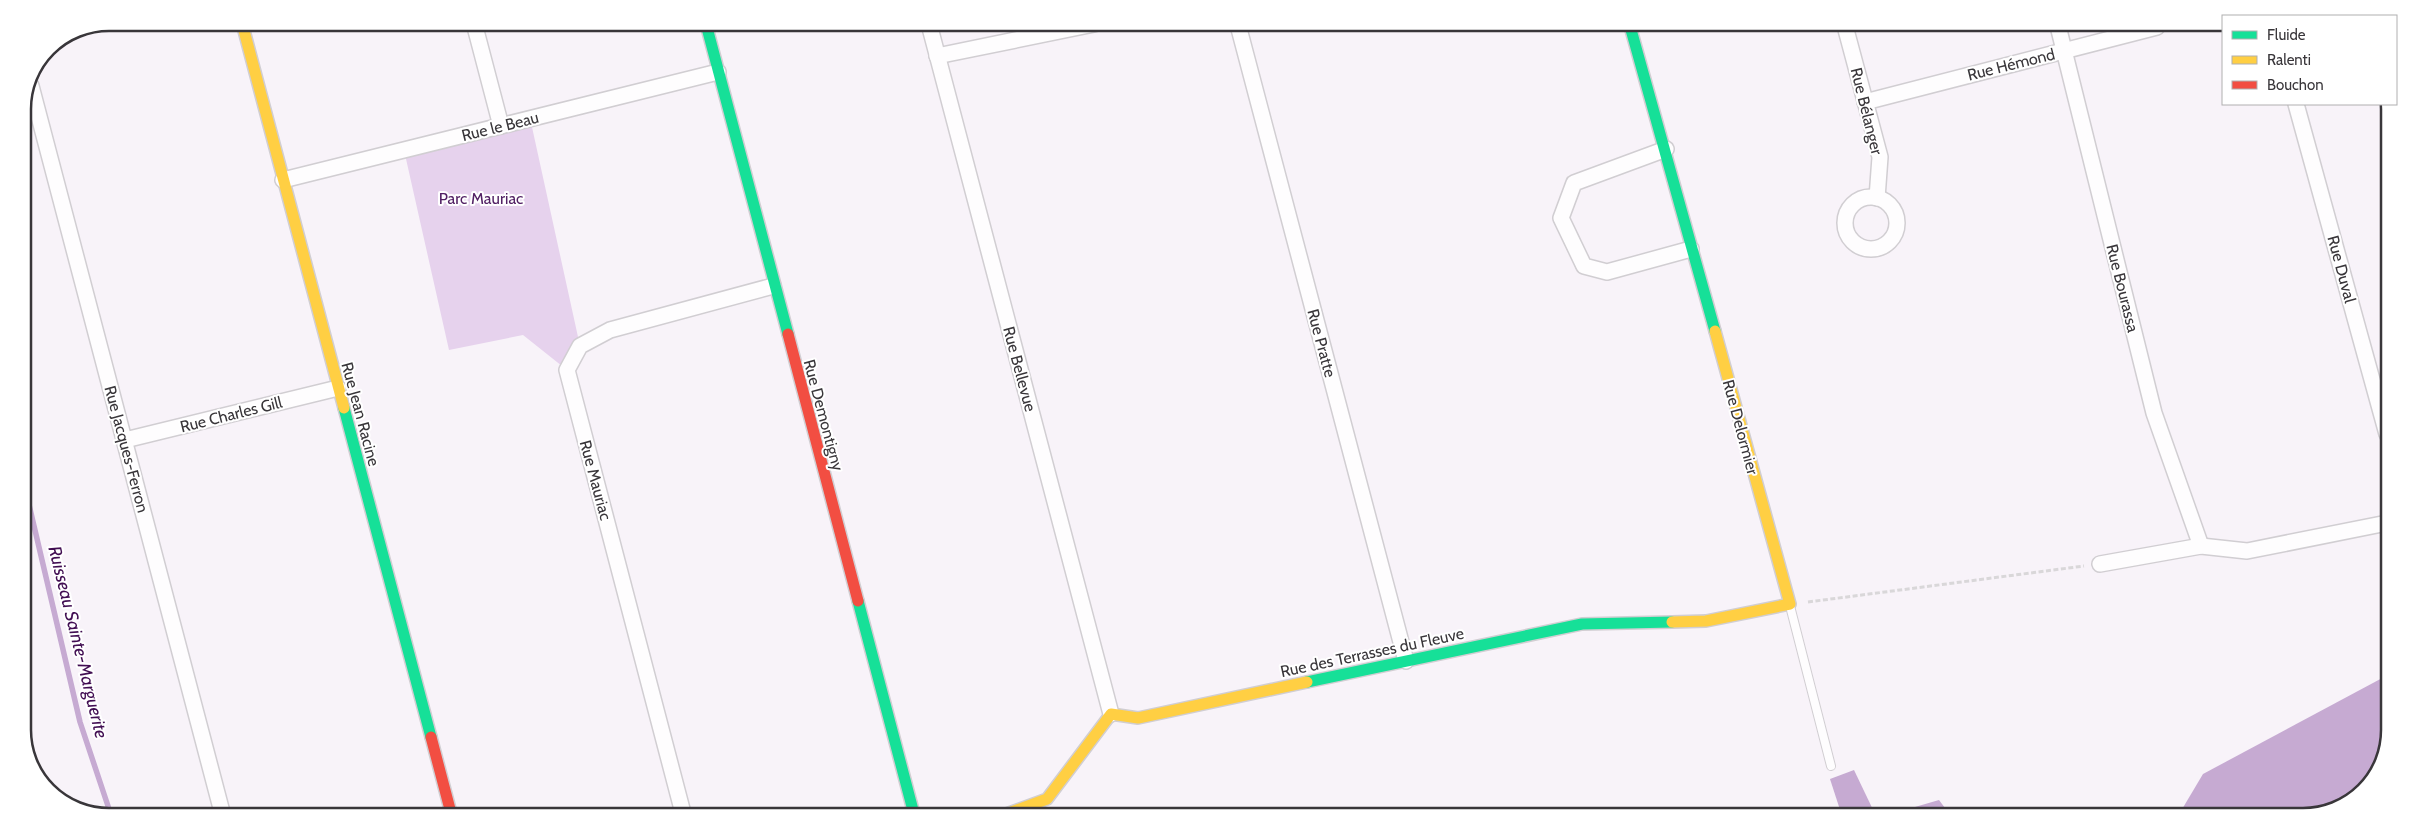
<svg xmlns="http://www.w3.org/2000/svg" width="2412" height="839" viewBox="0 0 2412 839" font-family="Cabin,sans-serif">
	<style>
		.green { fill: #e6d2ed }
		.water { fill: #c6aad2 }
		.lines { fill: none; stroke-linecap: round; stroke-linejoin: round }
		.stream { stroke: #c6aad2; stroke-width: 5.5 }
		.lane-casing { stroke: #d1ced2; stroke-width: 10 }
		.street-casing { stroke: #d1ced2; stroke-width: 18 }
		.fast-casing { stroke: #d1ced2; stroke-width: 14 }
		.slow-casing { stroke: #d1ced2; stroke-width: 14 }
		.jam-casing { stroke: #d1ced2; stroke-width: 14 }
		.path { stroke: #d9d7d9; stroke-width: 3; stroke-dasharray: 5 2.5; stroke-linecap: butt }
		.lane { stroke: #fefdfe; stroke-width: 8 }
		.street { stroke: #fefdfe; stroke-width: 15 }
		.fast { stroke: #16e098; stroke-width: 11 }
		.slow { stroke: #ffcf43; stroke-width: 11 }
		.jam { stroke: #f24e42; stroke-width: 11 }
		.labels { text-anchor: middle; stroke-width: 4; stroke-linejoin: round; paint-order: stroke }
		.street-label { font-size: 16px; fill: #39363a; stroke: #fff }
		.park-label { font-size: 16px; fill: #522164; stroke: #fff }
		.water-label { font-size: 18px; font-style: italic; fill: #410e52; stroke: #fff }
		.rim { fill: none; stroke: #39363a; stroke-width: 2.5 }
	</style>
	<rect width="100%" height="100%" fill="#f8f3f9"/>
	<polygon class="green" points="530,118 580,346 567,370 523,335 449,350 404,150"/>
	<g class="water">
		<polygon points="2386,676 2385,758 2355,799 2303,816 2178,816 2203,774"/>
		<polygon points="1854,770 1876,816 1842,816 1830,779"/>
		<polygon points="1939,800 1951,816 1884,816"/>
	</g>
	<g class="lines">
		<polyline class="stream" points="23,479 80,722 110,812"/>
		<g class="lane-casing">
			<polyline id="lane" points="1790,606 1831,766"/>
		</g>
		<g class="street-casing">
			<g id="street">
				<polyline points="474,23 501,126"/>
				<polyline points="929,24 1111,714"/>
				<polyline points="1238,25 1406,661"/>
				<polyline points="1845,26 1880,157 1877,198"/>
				<polyline points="2058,26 2154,413 2201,546"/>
				<polyline points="937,56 1094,24"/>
				<polyline points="31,86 222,812"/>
				<polyline points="1865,102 2157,27"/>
				<polyline points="2296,104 2387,434"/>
				<polyline points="1666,149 1574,183 1561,218 1584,266 1607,272 1691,249"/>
				<polyline points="283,180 718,72"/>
				<circle cx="1871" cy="223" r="26"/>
				<polyline points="125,440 338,388"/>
				<polyline points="2100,564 2201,546 2247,551 2387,523"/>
				<polyline points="683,813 567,370 580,346 610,330 773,286"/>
			</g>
		</g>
		<g class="fast-casing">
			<g id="fast">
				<polyline points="706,24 788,334"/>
				<polyline points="1630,26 1715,331"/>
				<polyline points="344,408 431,737"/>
				<polyline points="858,601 914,814"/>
				<polyline points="1307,682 1582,624 1672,622"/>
			</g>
		</g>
		<g class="slow-casing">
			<g id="slow">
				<polyline points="242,23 344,408"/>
				<polyline points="1672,622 1706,621 1790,604 1715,331"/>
				<polyline points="1006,814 1047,799 1111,714 1138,718 1307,682"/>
			</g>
		</g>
		<g class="jam-casing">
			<g id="jam">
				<polyline points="788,334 858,601"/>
				<polyline points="431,737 451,813"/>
			</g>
		</g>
		<polyline class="path" points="1808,602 2084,566"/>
		<use href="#lane" class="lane"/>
		<use href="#street" class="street"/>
		<use href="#fast" class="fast"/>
		<use href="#slow" class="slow"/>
		<use href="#jam" class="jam"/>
	</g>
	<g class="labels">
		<g class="street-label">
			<text transform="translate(2011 64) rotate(-14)" y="6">Rue Hémond</text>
			<text transform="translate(1867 111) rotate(76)" y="6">Rue Bélanger</text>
			<text transform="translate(500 126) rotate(-14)" y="6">Rue le Beau</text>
			<text transform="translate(2342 269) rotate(75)" y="6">Rue Duval</text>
			<text transform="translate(2123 288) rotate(76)" y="6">Rue Bourassa</text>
			<text transform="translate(1322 343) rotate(75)" y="6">Rue Pratte</text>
			<text transform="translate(1020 369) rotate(75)" y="6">Rue Bellevue</text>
			<text transform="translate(231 414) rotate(-14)" y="6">Rue Charles Gill</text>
			<text transform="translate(361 414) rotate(75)" y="6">Rue Jean Racine</text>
			<text transform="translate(824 415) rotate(75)" y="6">Rue Demontigny</text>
			<text transform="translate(1741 427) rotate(75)" y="6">Rue Delormier</text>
			<text transform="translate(127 449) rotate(75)" y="6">Rue Jacques-Ferron</text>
			<text transform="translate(596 480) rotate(75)" y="6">Rue Mauriac</text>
			<text transform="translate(1372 652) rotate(-12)" y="6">Rue des Terrasses du Fleuve</text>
		</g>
		<g class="park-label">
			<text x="481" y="204">Parc Mauriac</text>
		</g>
		<g class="water-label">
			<text transform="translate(78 642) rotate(76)" y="6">Ruisseau Sainte-Marguerite</text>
		</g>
	</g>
	<path d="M0 0H2412V839H0ZM109 31H2303A78 78 0 0 1 2381 109V730A78 78 0 0 1 2303 808H109A78 78 0 0 1 31 730V109A78 78 0 0 1 109 31Z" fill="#fff" fill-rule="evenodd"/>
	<path class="rim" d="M109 31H2303A78 78 0 0 1 2381 109V730A78 78 0 0 1 2303 808H109A78 78 0 0 1 31 730V109A78 78 0 0 1 109 31Z"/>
	<rect x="2222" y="15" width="175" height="90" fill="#ffffff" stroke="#b0afb0"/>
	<rect x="2232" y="31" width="25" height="8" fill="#16e098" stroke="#b0afb0"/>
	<text x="2267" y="40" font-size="15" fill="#39363a">Fluide</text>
	<rect x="2232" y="56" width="25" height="8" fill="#ffcf43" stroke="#b0afb0"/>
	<text x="2267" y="65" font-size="15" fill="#39363a">Ralenti</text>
	<rect x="2232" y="81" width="25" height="8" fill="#f24e42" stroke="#b0afb0"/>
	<text x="2267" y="90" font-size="15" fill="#39363a">Bouchon</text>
</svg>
